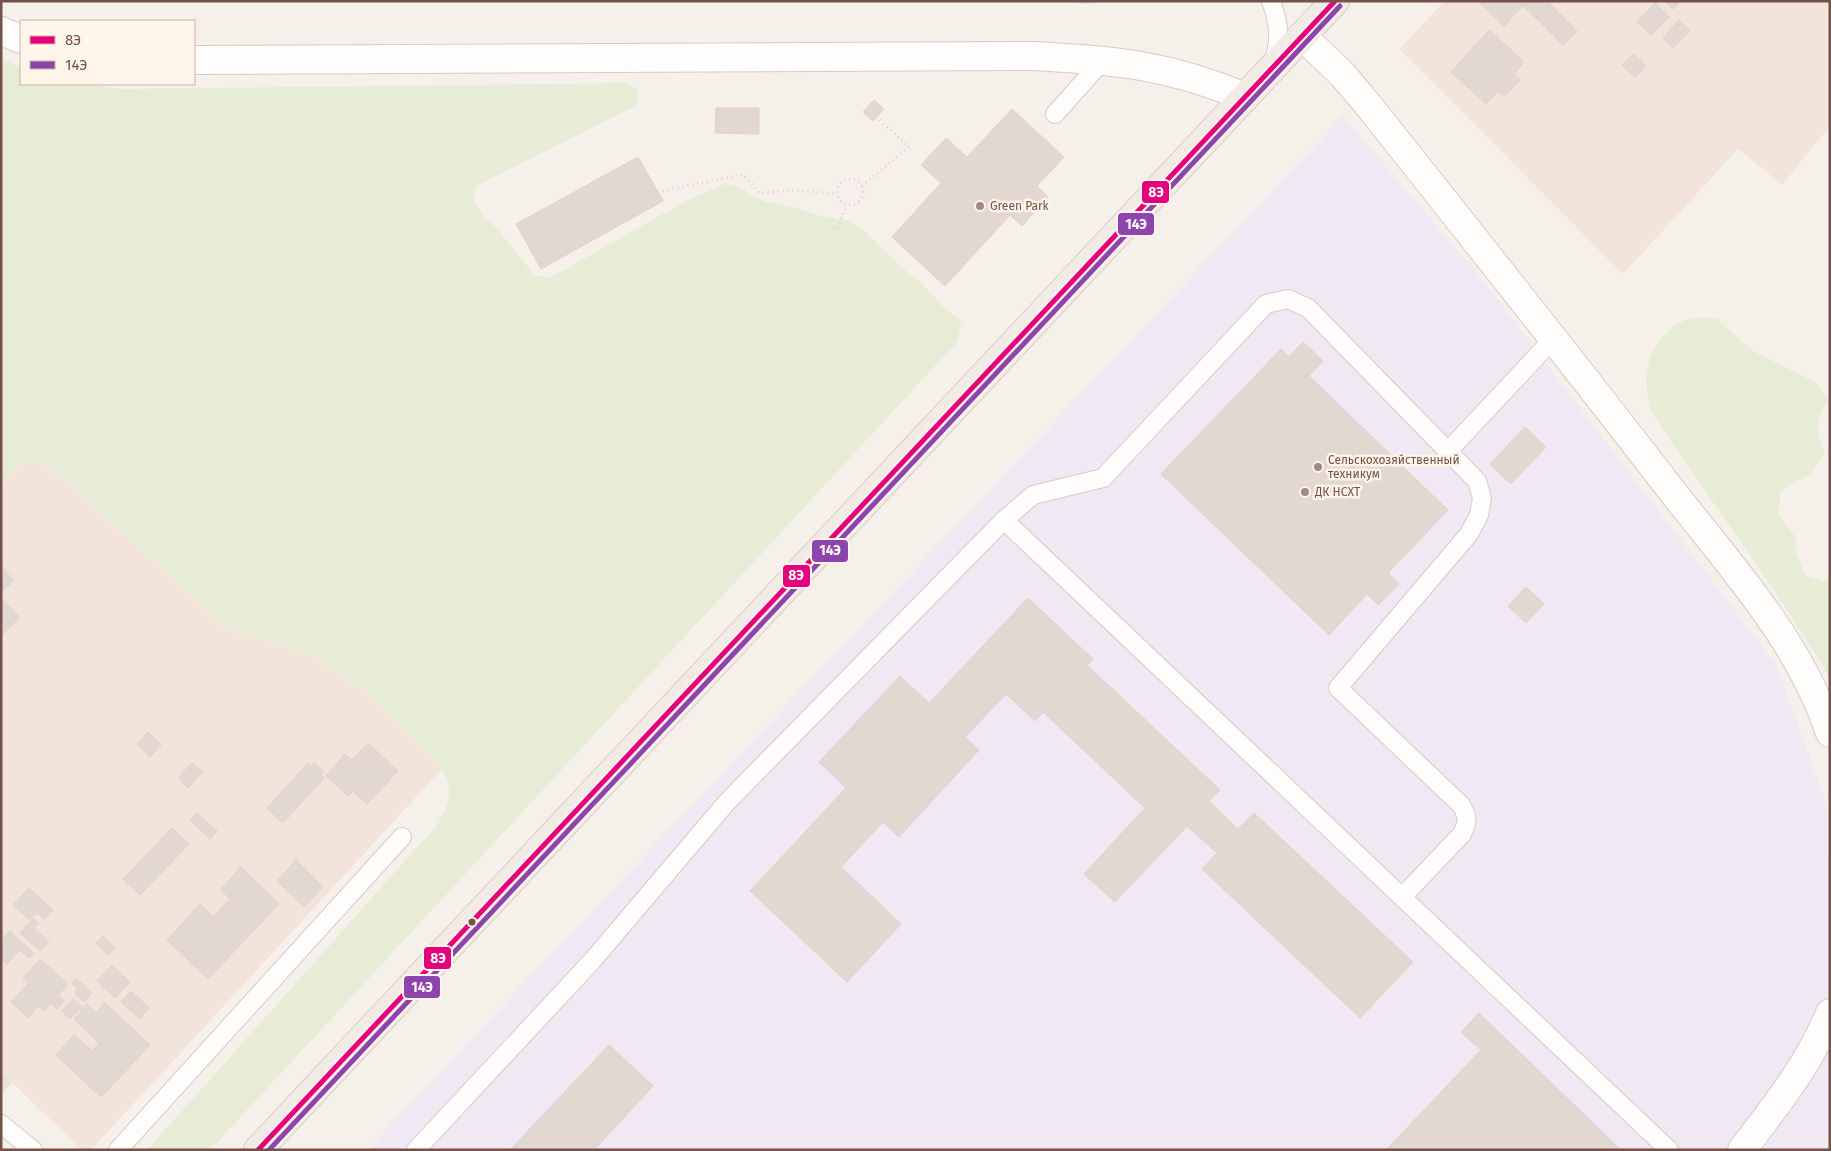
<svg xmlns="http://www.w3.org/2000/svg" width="1831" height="1151" viewBox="0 0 1831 1151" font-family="'Fira Sans',sans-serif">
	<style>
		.residential { fill: #f2e4da }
		.industrial { fill: #e9e0db }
		.education { fill: #f0e8f2 }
		.green { fill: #e6ecd5 }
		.water { fill: #cbe8e6 }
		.building { fill: #e3d7d1; stroke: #dfd2cc }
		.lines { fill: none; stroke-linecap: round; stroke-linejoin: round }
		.lane-casing { stroke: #d4cbc7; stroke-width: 20 }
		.street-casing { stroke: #d4cbc7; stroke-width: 30 }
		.primary-casing { stroke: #d8cdc9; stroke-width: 30 }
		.path { stroke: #dad0ce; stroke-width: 3; stroke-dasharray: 1 4; stroke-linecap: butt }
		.lane { stroke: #fefdfc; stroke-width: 18 }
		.street { stroke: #fefdfc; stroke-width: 28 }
		.primary { stroke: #f2ebe5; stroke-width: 28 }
		.bus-1-casing { stroke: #fff4ea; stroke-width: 9 }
		.bus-2-casing { stroke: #fff4ea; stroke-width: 9 }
		.bus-1 { stroke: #e5007d; stroke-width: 5 }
		.bus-2 { stroke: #8e44ad; stroke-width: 5 }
		.poi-dot { fill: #a28982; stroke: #fff4ea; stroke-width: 2 }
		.bus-dot { fill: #74524a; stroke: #fff4ea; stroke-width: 2 }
		.labels { text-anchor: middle; stroke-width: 5; stroke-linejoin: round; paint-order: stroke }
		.poi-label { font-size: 12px; fill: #74524a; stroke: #fff4ea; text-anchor: start }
		.line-badge { stroke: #fff4ea; stroke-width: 2 }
		.badge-label { font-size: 14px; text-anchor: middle; font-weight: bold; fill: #fff }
	</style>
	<rect width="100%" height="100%" fill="#f6f0ea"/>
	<g class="residential">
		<polygon points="1445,1 1830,1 1830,126 1782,185 1738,149 1623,274 1399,49"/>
		<polygon points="30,459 63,477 228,630 309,654 369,694 442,769 91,1150 82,1150 1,1072 1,638 22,617 1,596 17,579 1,563 1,484"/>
	</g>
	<g class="industrial">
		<polygon points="1,563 17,579 1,595"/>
		<polygon points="1,596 22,617 1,638"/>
		<polygon points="1,1072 12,1083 1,1094"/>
	</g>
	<polygon class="education" points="1343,116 1474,269 1776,664 1826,802 1830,900 1830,1150 367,1150"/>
	<g class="green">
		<path d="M1,59L21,67V84H89L120,89L626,83L636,88L638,97L635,106L476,186L473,201L483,216L500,232L535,276L551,277L690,199L725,184L738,186L748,194L766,202L801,209L815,215L846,220L861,228L907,272L924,285L943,307L961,321L958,341L210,1150H147L438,824C449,802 455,792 442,769L369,694L309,654L228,630L63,477L30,459L1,484Z"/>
		<path d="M1702,317L1717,319L1753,351L1818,384L1828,399C1816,421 1815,430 1825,453L1810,474L1780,491L1779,516L1797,539L1796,554L1806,576L1830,583V680L1823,666L1772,587L1661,427C1657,419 1651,411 1649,403C1641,371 1652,336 1683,321C1689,319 1696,318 1702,317Z"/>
	</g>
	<polygon class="water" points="1069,1 1113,1 1083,4"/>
	<g class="building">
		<polygon points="1478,1 1527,1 1504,26"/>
		<polygon points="1527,1 1552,1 1536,18 1523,6"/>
		<polygon points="1665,1 1681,1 1673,9"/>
		<polygon points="1655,3 1669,17 1651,35 1637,22"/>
		<polygon points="1550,4 1577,31 1563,45 1536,18"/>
		<polygon points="1679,20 1690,31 1673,48 1663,38"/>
		<polygon points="1489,30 1524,62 1514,74 1520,80 1504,97 1498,91 1486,104 1451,72"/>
		<polygon points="1633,54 1646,66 1635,77 1622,65"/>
		<polygon points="874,100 884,109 873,121 863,112"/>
		<polygon points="716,108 759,108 759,134 715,133"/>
		<polygon points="1012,109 1064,157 1037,186 1048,197 1022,226 1010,215 945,286 892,237 941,183 921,165 946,138 967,157"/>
		<polygon points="638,157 663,201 541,269 516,224"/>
		<polygon points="1303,342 1323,361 1309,376 1448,510 1388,573 1399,584 1378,605 1367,594 1329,635 1161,474 1281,349 1289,357"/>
		<polygon points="1525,427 1546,447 1511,484 1490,464"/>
		<polygon points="1,569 13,581 1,592"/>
		<polygon points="1526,587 1544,604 1526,623 1508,606"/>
		<polygon points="1028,598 1093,659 1087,665 1220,790 1209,801 1238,829 1254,813 1413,962 1360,1018 1202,869 1217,853 1187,826 1115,902 1084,874 1145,808 1043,712 1035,721 1006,694 965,737 979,750 899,837 883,822 841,867 901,924 847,982 750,891 846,788 819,762 900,676 929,703"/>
		<polygon points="1,599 19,617 2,634 1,634"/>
		<polygon points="148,732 161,745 150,757 137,744"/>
		<polygon points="368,743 398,771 367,804 353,791 348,796 326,776 345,754 352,760"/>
		<polygon points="192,763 203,772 188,788 178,778"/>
		<polygon points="308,763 311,766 314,763 324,772 321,775 324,778 283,823 267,808"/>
		<polygon points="197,813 217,831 210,839 190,820"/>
		<polygon points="172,828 189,844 140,895 123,879"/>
		<polygon points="296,860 323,887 304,907 277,881"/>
		<polygon points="241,867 279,904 208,979 167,940 200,904 213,917 230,899 221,889"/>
		<polygon points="29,888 53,910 45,919 37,913 30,920 13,905"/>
		<polygon points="33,919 39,923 34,928 49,942 40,951 20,933"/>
		<polygon points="10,931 34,954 29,958 20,950 7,964 1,959 1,940"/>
		<polygon points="103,936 115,948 108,955 96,943"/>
		<polygon points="40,959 68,984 58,995 64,1001 57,1009 51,1003 44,1011 38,1006 28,1018 11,1002 29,983 23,978"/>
		<polygon points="112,965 130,982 115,998 97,981"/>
		<polygon points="76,978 92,993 84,1002 74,992 77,989 72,983"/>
		<polygon points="131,991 149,1008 140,1019 121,1002"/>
		<polygon points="73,999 82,1007 70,1019 62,1011"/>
		<polygon points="105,1003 150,1045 101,1097 56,1055 74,1035 92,1051 99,1043 74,1019 87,1004 96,1013"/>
		<polygon points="1479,1013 1621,1150 1386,1150 1481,1050 1461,1032"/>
		<polygon points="609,1045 653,1086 594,1150 510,1150"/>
	</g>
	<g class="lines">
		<g class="lane-casing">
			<g id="lane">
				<path d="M1271,1C1279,22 1282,43 1272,64"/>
				<polyline points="1055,114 1104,59"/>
				<polyline points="1449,450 1554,338"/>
				<polyline points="1004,520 1669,1150"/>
				<polyline points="1,1124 33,1150"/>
				<polyline points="118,1150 402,837"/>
				<path d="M416,1150L592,961L727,802L1004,520L1033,495L1103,478L1266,304L1288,299L1308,308L1477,481L1482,498L1479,515L1469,534L1338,688L1461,805C1468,816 1468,822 1462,834L1402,897"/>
			</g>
		</g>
		<g class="street-casing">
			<g id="street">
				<polyline points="1,31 21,39"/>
				<path d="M1302,36L1342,74L1369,106C1468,231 1568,356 1665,482C1725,560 1799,638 1830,733"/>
				<path d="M194,60L1033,56C1114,60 1169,65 1245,97"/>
				<path d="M1742,1150C1775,1107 1810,1063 1830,1013"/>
			</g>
		</g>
		<g class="primary-casing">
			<polyline id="primary" points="258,1150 1335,1"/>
		</g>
		<g class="path">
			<circle cx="850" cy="192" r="13"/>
			<polyline points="862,186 909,147 876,117"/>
			<polyline points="658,192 743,174 760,193 790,190 836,194"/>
			<polyline points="837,228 847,205"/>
		</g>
		<use href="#lane" class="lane"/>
		<use href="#street" class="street"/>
		<use href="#primary" class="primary"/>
		<g class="bus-1-casing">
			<polyline id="bus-1" points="258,1150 1335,1"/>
		</g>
		<g class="bus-2-casing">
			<polyline id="bus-2" points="269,1150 1340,6"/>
		</g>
		<use href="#bus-1" class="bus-1"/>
		<use href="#bus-2" class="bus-2"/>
	</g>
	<g class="poi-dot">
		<circle cx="980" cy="206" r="5"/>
		<circle cx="1318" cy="467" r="5"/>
		<circle cx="1305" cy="492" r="5"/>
	</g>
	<circle class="bus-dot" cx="472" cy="922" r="4.5"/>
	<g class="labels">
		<g class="poi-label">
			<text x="990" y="210">Green Park</text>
			<text x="1328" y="464">Сельскохозяйственный<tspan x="1328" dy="14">техникум</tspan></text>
			<text x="1315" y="496">ДК НСХТ</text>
		</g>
	</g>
	<g class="line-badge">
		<rect x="1141" y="180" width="29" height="24" rx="5" fill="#e5007d"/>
		<rect x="1117" y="212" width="38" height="24" rx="5" fill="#8e44ad"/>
		<rect x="811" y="539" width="38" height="24" rx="5" fill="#8e44ad"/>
		<rect x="782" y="564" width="29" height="24" rx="5" fill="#e5007d"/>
		<rect x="423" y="946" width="29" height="24" rx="5" fill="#e5007d"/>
		<rect x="403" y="975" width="38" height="24" rx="5" fill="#8e44ad"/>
	</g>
	<g class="badge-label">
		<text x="1156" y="197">8Э</text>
		<text x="1136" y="229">14Э</text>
		<text x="830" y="555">14Э</text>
		<text x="796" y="580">8Э</text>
		<text x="438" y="963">8Э</text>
		<text x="422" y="992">14Э</text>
	</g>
	<rect width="1831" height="1151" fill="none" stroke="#74524a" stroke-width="5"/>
	<rect x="20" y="20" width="175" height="65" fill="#fff4ea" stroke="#c7b3aa"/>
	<rect x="30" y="36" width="25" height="8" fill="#e5007d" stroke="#c7b3aa"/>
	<text x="65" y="45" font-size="15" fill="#74524a">8Э</text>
	<rect x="30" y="61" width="25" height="8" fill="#8e44ad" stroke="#c7b3aa"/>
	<text x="65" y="70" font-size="15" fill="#74524a">14Э</text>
</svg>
